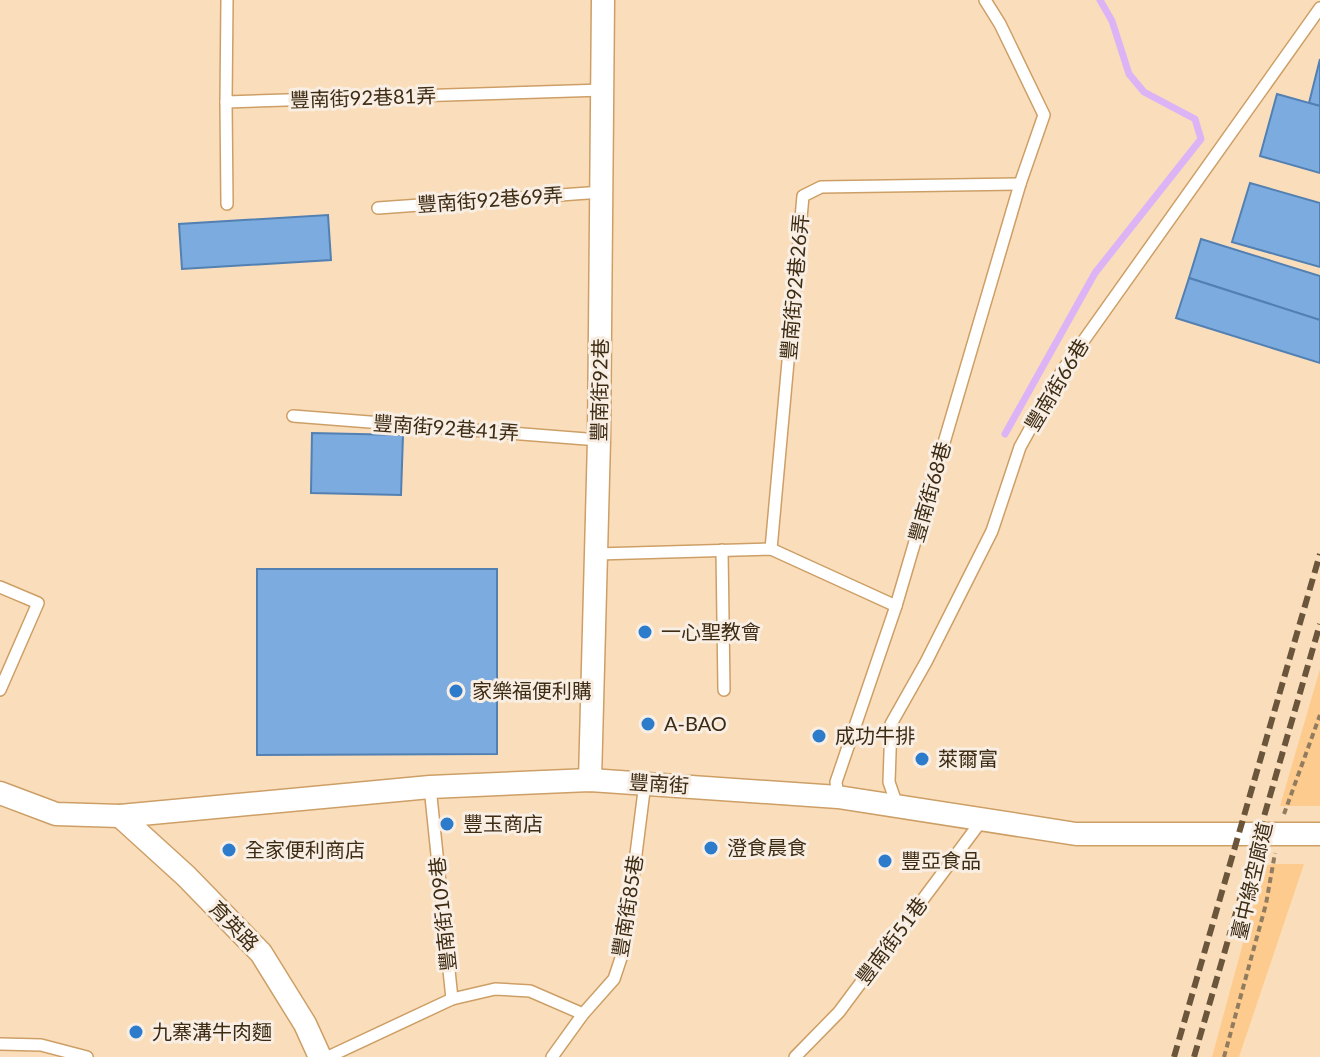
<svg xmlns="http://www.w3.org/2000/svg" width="1320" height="1057" viewBox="0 0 1320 1057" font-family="Lato,'Noto Sans TC',sans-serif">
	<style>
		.green { fill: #fecb8e }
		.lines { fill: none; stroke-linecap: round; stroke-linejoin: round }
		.stream { stroke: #dcb4f6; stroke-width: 7 }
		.building { fill: #7cabdf; stroke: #5380b2; stroke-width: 2 }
		.service-casing { stroke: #cd9f66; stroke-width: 14 }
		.minor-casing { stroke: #cd9f66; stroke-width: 25 }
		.path { stroke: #927c5f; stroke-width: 4; stroke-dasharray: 6 4; stroke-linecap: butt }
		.service { stroke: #fff; stroke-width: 11 }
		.minor { stroke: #fff; stroke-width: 22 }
		.rail { stroke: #6b563b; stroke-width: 6; stroke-dasharray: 12 6; stroke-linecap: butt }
		.poi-dot { fill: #2c7ccb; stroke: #f8eee3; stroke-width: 3 }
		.labels { text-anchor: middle; stroke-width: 6; stroke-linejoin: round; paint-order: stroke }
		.street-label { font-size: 20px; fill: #3d2b13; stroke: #f8eee3 }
		.poi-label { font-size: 20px; fill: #3d2b13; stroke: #f8eee3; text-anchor: start }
	</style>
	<rect width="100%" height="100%" fill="#fadebb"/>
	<g class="green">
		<polygon points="1320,669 1320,806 1280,806"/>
		<polygon points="1273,864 1304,864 1239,1057 1212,1057 1264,866"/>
	</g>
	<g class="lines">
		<polyline class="stream" points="1005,434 1095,273 1201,139 1195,119 1144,92 1129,74 1112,21 1100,0"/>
	</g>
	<g class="building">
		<polygon points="1320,59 1320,106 1309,103"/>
		<polygon points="1277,94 1320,106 1320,173 1260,156"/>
		<polygon points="1250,183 1320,203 1320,267 1232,242"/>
		<polygon points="328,215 331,260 182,269 179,224"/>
		<polygon points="1201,239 1320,276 1320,320 1189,278"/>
		<polygon points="1189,278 1320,320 1320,363 1176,318"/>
		<polygon points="312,433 403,435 401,495 311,493"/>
		<polygon points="257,569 497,569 497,754 257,755"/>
	</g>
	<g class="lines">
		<g class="service-casing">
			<g id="service">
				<polyline points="227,0 226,102 603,90"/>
				<polyline points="226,102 227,204"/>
				<polyline points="378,208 602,192"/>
				<polyline points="293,416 599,440"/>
				<polyline points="771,549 803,196 821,187 1020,184"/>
				<polyline points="722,550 724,690"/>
				<polyline points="597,554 771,549 896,606"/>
				<polyline points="0,587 38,603 0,690"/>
				<polyline points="838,797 836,782 896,606 1020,184 1044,115 1000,24 985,0"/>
				<polyline points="897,805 889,782 891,724 926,662 992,531 1020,447 1062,371 1320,8"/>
				<polyline points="452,999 495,989 530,991 583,1014"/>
				<polyline points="0,1044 41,1045 87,1057"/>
				<polyline points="328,1057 452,999 430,787"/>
				<polyline points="552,1057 583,1014 614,979 624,949 645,783"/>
				<polyline points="795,1057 839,1012 982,820"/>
			</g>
		</g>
		<g class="minor-casing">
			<g id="minor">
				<polyline points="590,780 599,440 603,0"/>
				<polyline points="0,793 56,814 120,816 430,787 590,780 838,797 1076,834 1320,834"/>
				<polyline points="120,816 186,876 261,953 305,1024 320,1057"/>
			</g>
		</g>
		<g class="path">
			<polyline points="1284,814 1320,715"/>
			<polyline points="1224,1057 1266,904 1275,853"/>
		</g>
		<use href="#service" class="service"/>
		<use href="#minor" class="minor"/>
		<g class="rail">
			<polyline points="1174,1057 1320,554"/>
			<polyline points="1194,1057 1320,624"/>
		</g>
	</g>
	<g class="poi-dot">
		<circle cx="645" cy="632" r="8"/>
		<circle cx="456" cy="691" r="8"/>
		<circle cx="648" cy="724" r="8"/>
		<circle cx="819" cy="736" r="8"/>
		<circle cx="922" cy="759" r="8"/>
		<circle cx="447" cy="824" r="8"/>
		<circle cx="711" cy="848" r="8"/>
		<circle cx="229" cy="850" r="8"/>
		<circle cx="885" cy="861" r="8"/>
		<circle cx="136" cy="1032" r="8"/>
	</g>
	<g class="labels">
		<g class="street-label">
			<text transform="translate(363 98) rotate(-2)" y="7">豐南街92巷81弄</text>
			<text transform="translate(490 200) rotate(-4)" y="7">豐南街92巷69弄</text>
			<text transform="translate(795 287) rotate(-85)" y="7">豐南街92巷26弄</text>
			<text transform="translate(1057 385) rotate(-59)" y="7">豐南街66巷</text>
			<text transform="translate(600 390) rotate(-89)" y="7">豐南街92巷</text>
			<text transform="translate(446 428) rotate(4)" y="7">豐南街92巷41弄</text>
			<text transform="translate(930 492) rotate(-74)" y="7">豐南街68巷</text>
			<text transform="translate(659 784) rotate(4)" y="7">豐南街</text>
			<text transform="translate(1252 881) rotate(-77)" y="7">臺中綠空廊道</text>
			<text transform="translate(628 906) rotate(-81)" y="7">豐南街85巷</text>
			<text transform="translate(443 914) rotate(-96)" y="7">豐南街109巷</text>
			<text transform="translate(234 926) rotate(46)" y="7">育英路</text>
			<text transform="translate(892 941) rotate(-53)" y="7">豐南街51巷</text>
		</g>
		<g class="poi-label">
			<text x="661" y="639">一心聖教會</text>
			<text x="472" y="698">家樂福便利購</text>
			<text x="664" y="731">A-BAO</text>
			<text x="835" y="743">成功牛排</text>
			<text x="938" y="766">萊爾富</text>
			<text x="463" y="831">豐玉商店</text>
			<text x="727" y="855">澄食晨食</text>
			<text x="245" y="857">全家便利商店</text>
			<text x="901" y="868">豐亞食品</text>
			<text x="152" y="1039">九寨溝牛肉麵</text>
		</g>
	</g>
</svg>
